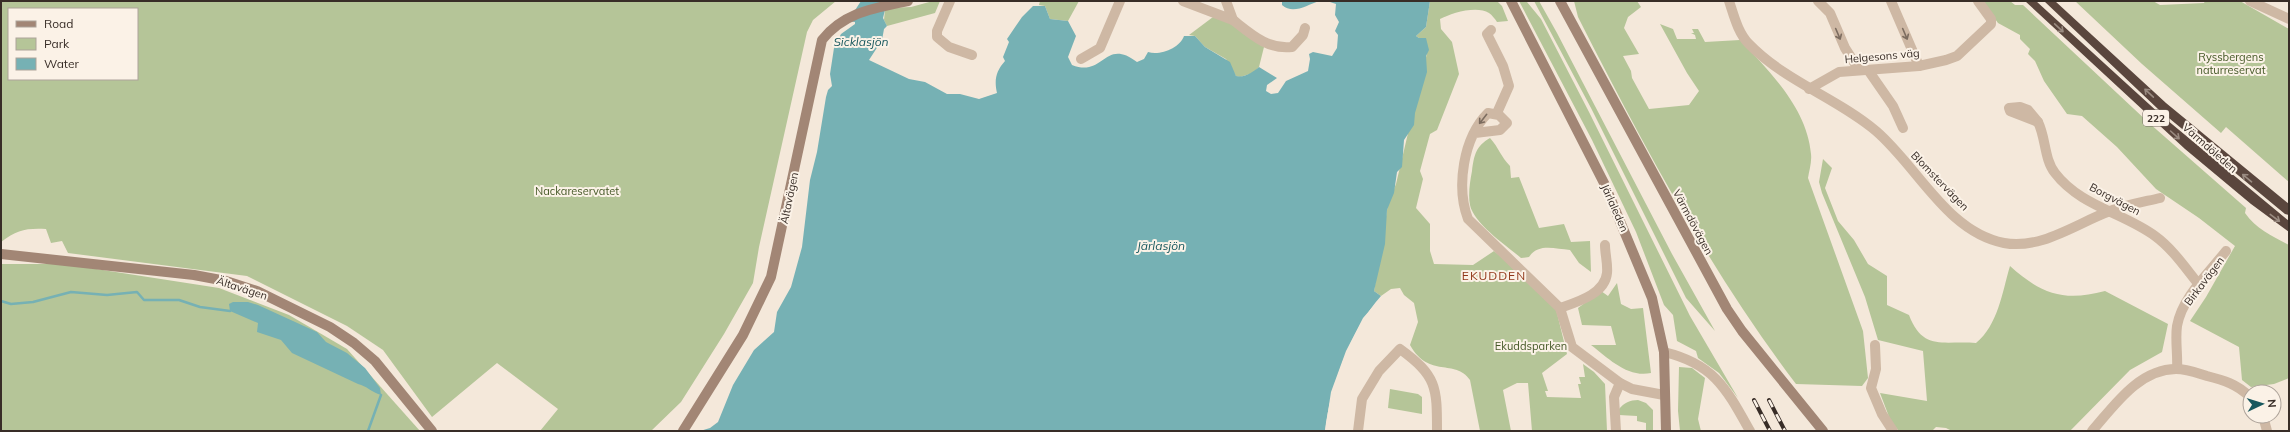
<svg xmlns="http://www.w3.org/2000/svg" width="2290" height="432" viewBox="0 0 2290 432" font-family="Mulish,sans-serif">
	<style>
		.green { fill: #b5c598; fill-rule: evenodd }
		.water { fill: #76b1b4 }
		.pier { fill: #f4e8da }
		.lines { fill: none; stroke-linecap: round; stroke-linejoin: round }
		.stream { stroke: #76b1b4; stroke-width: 2.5 }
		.minor { stroke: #ceb8a4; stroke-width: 10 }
		.secondary { stroke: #a28675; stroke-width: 10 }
		.motorway { fill: #5a463d; fill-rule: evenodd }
		.rail-casing { stroke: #382d27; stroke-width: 4 }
		.rail { stroke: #fbf2e7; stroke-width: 2.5; stroke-dasharray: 8; stroke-linecap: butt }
		.oneway { stroke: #9a8b81 }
		.oneway2 { stroke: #7c6c5f }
		.labels { text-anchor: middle; stroke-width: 4; stroke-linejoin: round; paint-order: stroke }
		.shield { fill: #fbf2e7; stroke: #726861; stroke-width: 1 }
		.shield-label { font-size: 10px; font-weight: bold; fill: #382d27 }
		.street-label { font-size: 11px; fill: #382d27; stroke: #fbf2e7 }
		.park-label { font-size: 11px; fill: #465928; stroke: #fbf2e7 }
		.water-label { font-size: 12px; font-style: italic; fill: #18585e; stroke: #fbf2e7 }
		.neighbourhood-label { font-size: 12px; letter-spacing: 1px; fill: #903617; stroke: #fbf2e7 }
	</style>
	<rect width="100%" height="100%" fill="#f4e8da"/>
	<g class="green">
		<path d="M1,1H836L813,20L807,32L759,247L753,283L724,334L681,402L651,431H540L558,409L497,363L432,417L383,350L347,326L247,276L68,253L62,241L51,243L46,229C26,228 17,230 1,242ZM9,9H137V79H9Z"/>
		<polygon points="933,1 940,1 935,13 887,26 884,20 885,10 888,8 911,7"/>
		<polygon points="1040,1 1079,1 1068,21 1050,19 1045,6 1039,5"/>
		<path d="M1430,1H1497L1502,6L1508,21L1497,22C1495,19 1492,15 1489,13C1477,5 1451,13 1440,19L1441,29L1452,42L1459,74L1437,130L1430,134L1420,171L1423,179L1416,208L1430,224V251L1434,264L1473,265L1494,251L1526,277L1556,309L1567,354L1542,373L1548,391H1545L1547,397L1581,398L1578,384H1581L1579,377H1585L1583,364L1594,372L1605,384L1607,431H1532L1528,383H1517L1503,390L1511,431H1480L1470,380C1455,358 1429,379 1410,345L1418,322L1414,303L1404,295L1400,288L1391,289L1381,296L1374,291L1388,204L1396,184L1427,53L1424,38H1419L1416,36L1426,27Z"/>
		<polygon points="1519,1 1527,2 1541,19 1589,112 1690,316 1738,398 1719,373 1698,358 1696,351 1677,341 1673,315 1664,305 1636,232 1592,140"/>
		<polygon points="1534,1 1539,1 1557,33 1672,254 1715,331 1686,298 1591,108"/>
		<path d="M1574,1H1637L1641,7L1628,17L1624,28L1639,54L1623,56L1631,71L1632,78L1649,109L1689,105L1699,91L1687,73L1660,24L1673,29L1677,39H1696L1695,35L1691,33H1694L1692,29H1698L1705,42L1740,40C1770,72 1807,108 1811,154C1812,162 1809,171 1808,178L1863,331L1868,378L1862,386L1796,384C1710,271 1642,143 1578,17Z"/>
		<path d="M1982,1H2010L2015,5H2023L2149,123L2246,208L2245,213C2256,229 2272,236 2289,245V378L2274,384L2251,387L2242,380L2239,347L2190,321L2206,297L2235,246L2199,218L2156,189L2117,147L2082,116L2067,114L2044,81L2035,61L2028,54L2030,49L2020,39V35L1998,23Z"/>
		<polygon points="2075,1 2153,1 2160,5 2204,3 2205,1 2240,1 2289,29 2289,182 2226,127 2221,133 2142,64"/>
		<polygon points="1213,17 1227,20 1264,47 1259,67 1253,73 1240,77 1236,76 1226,59 1205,47 1195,36 1189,35"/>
		<path d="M1490,138C1499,148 1501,157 1510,166L1511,178L1519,177L1539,228L1564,224L1571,242L1590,241L1591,272L1579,263L1570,250C1555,249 1538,243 1529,257L1521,258C1507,246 1474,224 1470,205C1468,195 1470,181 1472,171C1474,155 1476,146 1490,138Z"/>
		<path d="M1823,159L1832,168L1825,188L1838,221L1854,240L1868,264L1887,276V305L1909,315C1923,352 1944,340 1976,343C1998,325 2002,293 2010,266C2041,294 2064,302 2105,291L2168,324L2162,352L2130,370L2070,431H1952L1946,428L1936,427L1932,431H1899L1891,422L1880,393L1927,401L1923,351L1878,340L1865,297L1822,193L1819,182Z"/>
		<polygon points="1,264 64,264 219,288 289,315 347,349 420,431 1,431"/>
		<path d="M1617,283L1621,304L1631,309L1643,308L1651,373C1628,378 1609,359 1591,345H1616L1611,326L1582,325L1578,308L1601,291L1608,296Z"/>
		<polygon points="1679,367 1692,368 1705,378 1698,419 1701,431 1680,431 1678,411"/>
		<polygon points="1390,389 1418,394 1422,397 1422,414 1388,408"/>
		<path d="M1638,400L1646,403L1653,410V431H1646V423L1637,421V416L1619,415V409C1624,403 1630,400 1638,400Z"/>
	</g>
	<g class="water">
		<path d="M861,1H883L885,10L883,18L887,26L884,29L882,40L869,60L909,79L925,82L947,94H960L979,99L997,93C994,80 996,71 1005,61L1003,57L1009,42L1007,39L1022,17L1033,6H1045L1050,19L1068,21L1076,36L1068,57L1072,65C1104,78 1104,37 1137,62L1144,59L1148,52C1160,56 1180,48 1184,36H1195L1205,47L1230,62L1236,76C1245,78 1253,72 1259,67L1277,78L1267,85L1266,91L1271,94L1278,93L1286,81L1308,71L1310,59L1309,54L1313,52L1332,56L1337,48L1338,35L1335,31L1339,22L1335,15L1336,4L1327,1H1430L1426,27L1416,36L1419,38H1426L1429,50L1426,56L1427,72L1415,113L1414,125L1404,140L1402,167L1397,172L1394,193L1387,210L1385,244L1374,291L1381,296C1351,329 1330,387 1325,431H700L710,428L718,422L733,385L754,350L774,332L777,312L791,287L802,247L810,180L817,152L826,97L828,90L832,86L830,74L834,48L841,34L855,24V22L848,21Z"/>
		<path d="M1282,1H1319C1307,5 1293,15 1282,5Z"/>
		<path d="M233,302H248L258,305L317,332L326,342L347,353L365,368L380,388L381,395C371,392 367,386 358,384L292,353L281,340L257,332L258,323L230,311L229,304Z"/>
	</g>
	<polygon class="pier" points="1383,295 1365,319 1348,352 1333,393 1327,431 1325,431 1331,392 1346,351 1363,318"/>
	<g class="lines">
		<g class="stream">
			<polyline points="1,301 11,304 33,302 71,292 107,295 137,292 144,300 179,300 200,307 230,311"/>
			<polyline points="368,431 381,395"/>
		</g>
		<g class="minor">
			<polyline points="950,1 937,31 937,37 949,47 972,55"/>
			<polyline points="1183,1 1233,20 1226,1"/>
			<path d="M1729,1C1734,16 1738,33 1749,44C1786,82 1837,98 1876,131C1918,167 1947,232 2004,243C2041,250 2077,223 2110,211C2126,205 2143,202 2160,198"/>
			<polyline points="1818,1 1830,13 1845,48 1859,70"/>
			<polyline points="1891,1 1919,66"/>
			<polyline points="2250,1 2289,19"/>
			<path d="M1233,20C1251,34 1268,50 1292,47L1303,35L1305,28"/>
			<polyline points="1491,30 1487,34 1503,66 1509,86 1497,113"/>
			<polyline points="1081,59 1100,48 1120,1"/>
			<polyline points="1868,70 1893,106 1903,128"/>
			<polyline points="1809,89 1839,72 1919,66 1946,60 1957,56 1991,24 1991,19 1978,1"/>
			<polygon points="2020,107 2028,110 2038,122 2010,111 2009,108"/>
			<path d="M2038,122C2046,138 2044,159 2055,173C2080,206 2124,213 2155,236C2173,249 2186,269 2200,286"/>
			<path d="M1475,133L1500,130L1507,123L1499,115L1488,113C1463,138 1456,187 1468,219L1560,308L1572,347L1620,383L1632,389L1664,395"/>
			<path d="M1560,308C1577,302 1605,294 1607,273C1608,264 1605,254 1605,245"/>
			<polyline points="1875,345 1876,369 1871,388 1882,414 1893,431"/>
			<path d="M1664,352C1714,364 1726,388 1750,431"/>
			<path d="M2177,369C2178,355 2175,340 2177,326C2182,297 2209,273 2226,251"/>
			<polyline points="2263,416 2267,431"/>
			<path d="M1358,431L1362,399L1379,371L1400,349C1437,376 1437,387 1437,431"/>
			<polyline points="1616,431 1614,397 1620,383"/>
			<path d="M2092,431C2114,406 2139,369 2176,369C2187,369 2197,373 2207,376C2223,380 2237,384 2250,397"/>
		</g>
		<g class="secondary">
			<polyline points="1511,1 1604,183 1652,298 1664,352 1666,431"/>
			<polyline points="1560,1 1727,309 1742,331 1823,431"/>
			<polyline points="1,254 194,275 226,281 257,291 330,327 354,343 375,361 432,431"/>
			<path d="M683,431L743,335L771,277L822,40C844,12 875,8 908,1"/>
		</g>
		<g class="motorway">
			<polygon points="2025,1 2036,1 2161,115 2289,221 2289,232 2251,204 2185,149"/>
			<polygon points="2044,1 2055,1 2166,103 2289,204 2289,215 2285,214 2158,109"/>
		</g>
		<g class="rail-casing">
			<g id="rail">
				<polyline points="1754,400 1770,431"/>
				<polyline points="1769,400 1785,431"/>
			</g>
		</g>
		<use href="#rail" class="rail"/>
	</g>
	<defs><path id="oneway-shaft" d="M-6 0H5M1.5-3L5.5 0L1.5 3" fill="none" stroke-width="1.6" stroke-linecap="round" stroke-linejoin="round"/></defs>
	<g class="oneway">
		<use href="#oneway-shaft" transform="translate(2059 28) rotate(43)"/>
		<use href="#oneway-shaft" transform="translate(2149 93) rotate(-137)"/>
		<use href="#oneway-shaft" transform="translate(2175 135) rotate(42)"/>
		<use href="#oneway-shaft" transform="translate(2247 178) rotate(-140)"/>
		<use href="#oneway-shaft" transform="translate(2275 218) rotate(37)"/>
	</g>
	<g class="oneway2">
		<use href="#oneway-shaft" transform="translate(1838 34) rotate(67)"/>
		<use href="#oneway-shaft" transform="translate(1905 34) rotate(67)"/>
		<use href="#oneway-shaft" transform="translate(1483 119) rotate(128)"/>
	</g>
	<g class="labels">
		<rect class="shield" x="2143" y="110" width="26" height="16" rx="3"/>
		<g class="shield-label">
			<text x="2156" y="122">222</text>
		</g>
		<g class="street-label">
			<text transform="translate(1882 56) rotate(-5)" y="4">Helgesons väg</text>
			<text transform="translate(2210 148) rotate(41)" y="4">Värmdöleden</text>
			<text transform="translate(1940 181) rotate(46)" y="4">Blomstervägen</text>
			<text transform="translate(789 198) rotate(-78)" y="4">Ältavägen</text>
			<text transform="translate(2115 199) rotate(28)" y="4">Borgvägen</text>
			<text transform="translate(1615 208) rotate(66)" y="4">Järlaleden</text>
			<text transform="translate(1693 222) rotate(62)" y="4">Värmdövägen</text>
			<text transform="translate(2204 281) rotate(-53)" y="4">Birkavägen</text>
			<text transform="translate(242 288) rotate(18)" y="4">Ältavägen</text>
		</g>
		<g class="park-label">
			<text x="2231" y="61">Ryssbergens<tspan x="2231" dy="13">naturreservat</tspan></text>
			<text x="577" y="195">Nackareservatet</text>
			<text x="1531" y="350">Ekuddsparken</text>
		</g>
		<g class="water-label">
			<text x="861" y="46">Sicklasjön</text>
			<text x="1161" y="250">Järlasjön</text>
		</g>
		<g class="neighbourhood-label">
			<text x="1494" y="280">EKUDDEN</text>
		</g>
	</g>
	<rect width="2290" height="432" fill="none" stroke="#382d27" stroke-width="4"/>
	<rect x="8" y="8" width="130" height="72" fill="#fbf2e7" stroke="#ada39a"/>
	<rect x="16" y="21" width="20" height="6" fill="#a28675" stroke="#ada39a"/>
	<text x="44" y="28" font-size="12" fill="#382d27">Road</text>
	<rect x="16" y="38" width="20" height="12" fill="#b5c598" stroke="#ada39a"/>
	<text x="44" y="48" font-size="12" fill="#382d27">Park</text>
	<rect x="16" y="58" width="20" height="12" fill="#76b1b4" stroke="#ada39a"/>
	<text x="44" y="68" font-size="12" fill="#382d27">Water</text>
	<g transform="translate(2262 404) rotate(86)"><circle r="19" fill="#fbf2e7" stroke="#ada39a"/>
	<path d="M0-3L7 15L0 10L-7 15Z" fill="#18585e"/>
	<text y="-6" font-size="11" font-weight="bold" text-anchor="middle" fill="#382d27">N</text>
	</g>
</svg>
